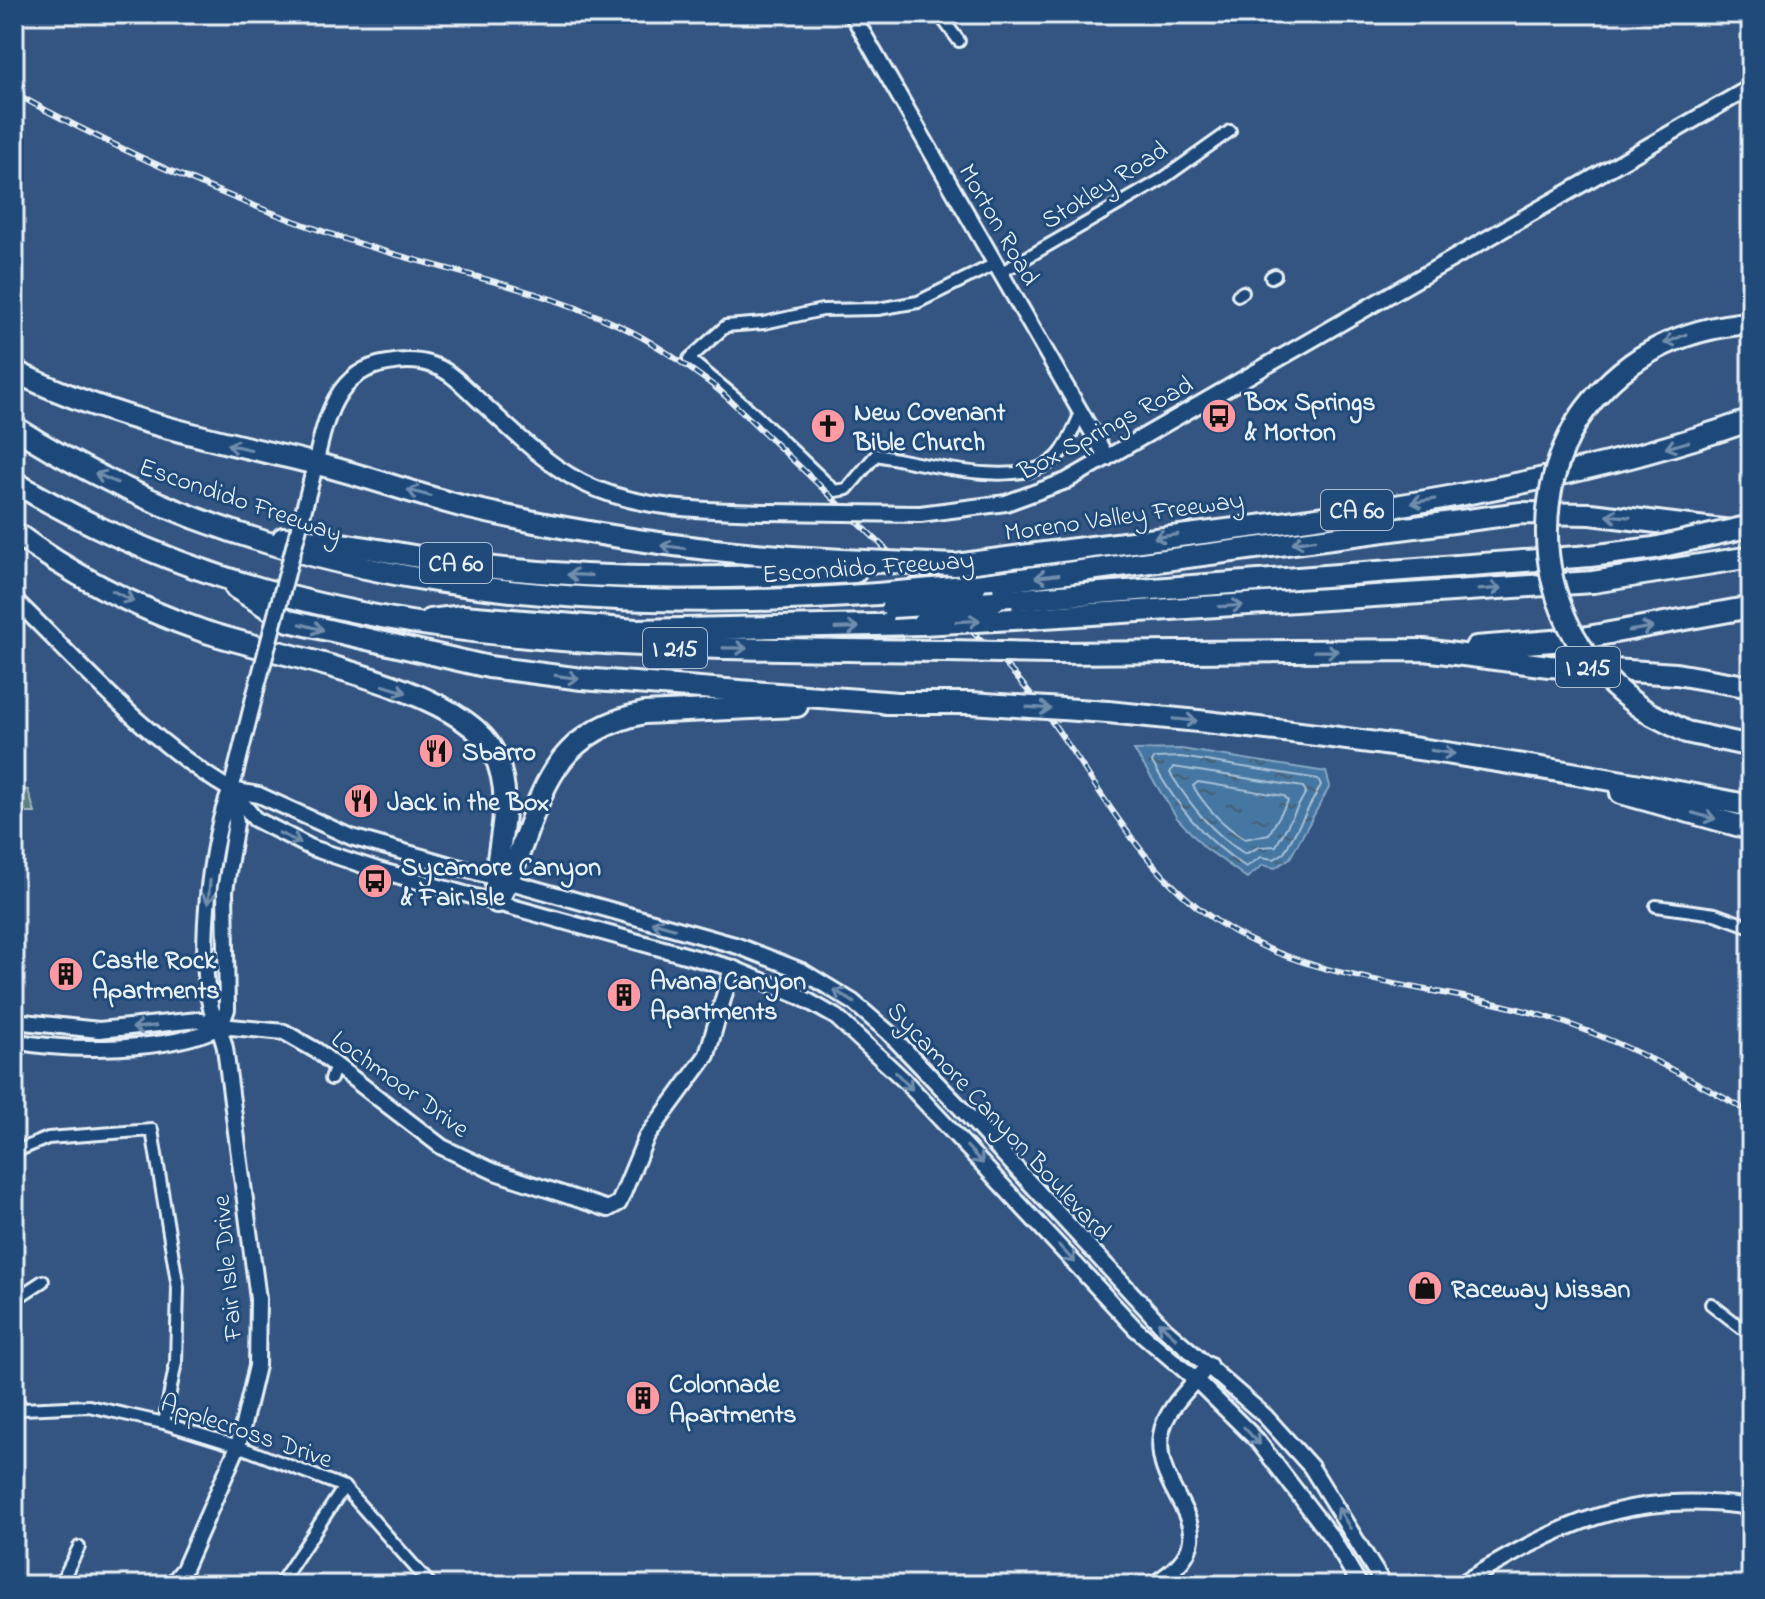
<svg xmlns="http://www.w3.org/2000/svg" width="1765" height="1599" viewBox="0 0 1765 1599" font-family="'Indie Flower',sans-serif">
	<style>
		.grass { fill: url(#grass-tufts); stroke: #a2b6bc; stroke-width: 2 }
		.water { fill: url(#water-ripples); stroke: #86a8c4; stroke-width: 2 }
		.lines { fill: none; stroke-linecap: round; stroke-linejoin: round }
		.shore { stroke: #a7c0d6; stroke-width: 2 }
		.minor-casing { stroke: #e8f1f8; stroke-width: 16 }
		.tertiary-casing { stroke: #e8f1f8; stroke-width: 20 }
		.secondary-casing { stroke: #e8f1f8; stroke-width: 20 }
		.motorway-casing { stroke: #e8f1f8; stroke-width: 26 }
		.minor { stroke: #1f4a7a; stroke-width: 10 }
		.tertiary { stroke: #1f4a7a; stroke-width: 14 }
		.secondary { stroke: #1f4a7a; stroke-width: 14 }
		.motorway { stroke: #1f4a7a; stroke-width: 20 }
		.rail-casing { stroke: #e8f1f8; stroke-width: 6 }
		.rail { stroke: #1f4a7a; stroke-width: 3; stroke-dasharray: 9; stroke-linecap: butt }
		.secondary-bridge-casing { stroke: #e8f1f8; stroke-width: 20; stroke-linecap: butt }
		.motorway-bridge-casing { stroke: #e8f1f8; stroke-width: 26; stroke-linecap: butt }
		.secondary-bridge { stroke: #1f4a7a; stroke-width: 14 }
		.motorway-bridge { stroke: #1f4a7a; stroke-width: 20 }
		.oneway { stroke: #6f8dac }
		.labels { text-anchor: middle; stroke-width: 6; stroke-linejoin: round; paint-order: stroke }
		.shield { fill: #1f4a7a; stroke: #acbfd2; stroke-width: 2 }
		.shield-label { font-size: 24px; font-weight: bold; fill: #e8f1f8 }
		.street-label { font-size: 26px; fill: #e8f1f8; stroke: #1f4a7a }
		.poi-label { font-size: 26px; font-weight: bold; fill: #e8f1f8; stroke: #1f4a7a; text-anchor: start }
	</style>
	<defs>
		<pattern id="grass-tufts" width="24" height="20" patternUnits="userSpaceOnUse" patternTransform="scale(2)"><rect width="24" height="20" fill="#5c7b80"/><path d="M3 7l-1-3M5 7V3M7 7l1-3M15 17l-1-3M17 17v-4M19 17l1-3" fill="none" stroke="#526468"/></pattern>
		<pattern id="water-ripples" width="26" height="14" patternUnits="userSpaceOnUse" patternTransform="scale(2)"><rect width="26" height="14" fill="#4577a2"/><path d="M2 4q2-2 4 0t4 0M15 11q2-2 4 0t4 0" fill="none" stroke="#466076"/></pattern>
	</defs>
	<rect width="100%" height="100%" fill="#345582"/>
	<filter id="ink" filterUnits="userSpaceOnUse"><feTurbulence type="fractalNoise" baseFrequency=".0125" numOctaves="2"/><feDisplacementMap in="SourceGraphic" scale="16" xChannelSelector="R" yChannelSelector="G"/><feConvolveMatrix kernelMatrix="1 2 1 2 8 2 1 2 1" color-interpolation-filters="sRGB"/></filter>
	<g filter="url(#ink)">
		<polygon class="grass" points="14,788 28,790 35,813 14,813"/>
		<polygon class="water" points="1181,749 1326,772 1330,786 1290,858 1275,868 1263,865 1247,878 1204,847 1177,818 1134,750"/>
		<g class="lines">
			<g class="shore">
				<path d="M1181,757L1318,779L1321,785L1284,853L1274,859L1261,857L1246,867C1204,840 1176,805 1152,762L1155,758Z"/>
				<path d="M1173,767L1303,787L1306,792L1276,846L1259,847L1245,854C1212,833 1191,806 1170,773Z"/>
				<path d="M1198,782L1284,796L1288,801L1269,834L1245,839C1224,826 1206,808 1193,786Z"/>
			</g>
			<g class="minor-casing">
				<g id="minor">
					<polyline points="939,14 959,41"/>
					<path d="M995,264L918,302L878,309L822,310L764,323L726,326L689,359L748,408L835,491L847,489L876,455C919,462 1022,492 1057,457C1068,446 1074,427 1081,413"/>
					<polyline points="1000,273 1161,180 1230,131"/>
					<polyline points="1271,277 1275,275"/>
					<polyline points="1238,295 1243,292"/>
					<polyline points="1656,906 1715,914 1751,927"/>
					<polyline points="331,1079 336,1065"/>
					<polyline points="14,1152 48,1138 152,1130 178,1288 176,1362 164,1423"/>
					<polyline points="14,1300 43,1281"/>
					<polyline points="1711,1304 1751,1335"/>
					<polyline points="14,1395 22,1409 89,1406 164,1423 238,1446 344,1487 431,1585"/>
					<polyline points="60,1585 79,1547"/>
					<polyline points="279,1585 344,1487"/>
				</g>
			</g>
			<g class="tertiary-casing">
				<g id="tertiary">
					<polyline points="852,14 1107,458"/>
					<path d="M14,599C83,666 147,741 231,790"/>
					<polyline points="14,1021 99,1030 198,1020 221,1026 284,1032 317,1051 442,1147 495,1172 608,1209 619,1203 646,1138 707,1055 732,968"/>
					<polyline points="221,1026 227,1009 225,891 236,823 231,790"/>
					<path d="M14,1041C69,1052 171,1052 221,1026"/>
					<path d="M171,1585L184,1569L238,1446L257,1366L258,1299L225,1048C222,1033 215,1022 211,1008C197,959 210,835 231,790"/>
					<path d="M1152,1585C1240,1532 1151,1498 1161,1435C1165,1408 1193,1385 1209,1365"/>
					<path d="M1459,1585C1563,1523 1627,1490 1751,1507"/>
				</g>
			</g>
			<g class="secondary-casing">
				<g id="secondary">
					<path d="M311,482C323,435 328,371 388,363C404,360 420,360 435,366C454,373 468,391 483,404C517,435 551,470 594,488C651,511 708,510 768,512"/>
					<polyline points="920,514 1006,503 1066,481 1751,87"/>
					<polyline points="231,790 259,795 351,837 738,946 802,971 853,1002 888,1032 955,1102 1164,1328 1265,1416 1311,1467 1384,1585"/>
					<polyline points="231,790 255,819 312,848 378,870 732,968 801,997 836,1017 904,1080 1136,1329 1196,1380 1257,1440 1332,1538 1360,1585"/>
					<polyline points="231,790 255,694"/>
				</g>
			</g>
			<g class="motorway-casing">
				<g id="motorway">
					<path d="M14,371C114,421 218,440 325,466C372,478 418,495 465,507C590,536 714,554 842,560"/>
					<path d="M1578,420C1619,359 1679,328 1751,323"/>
					<path d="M14,427C269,591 582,616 877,594"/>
					<path d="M14,482C303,656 621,647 946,651"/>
					<path d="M14,532C70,574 137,608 203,631C273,655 463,686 494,753C519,808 491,848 497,902"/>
					<path d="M283,538C354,542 424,561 495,568C615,581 735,579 855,572"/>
					<path d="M955,565C1222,527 1496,510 1751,420"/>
					<polyline points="976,585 1521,513 1591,514 1731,531"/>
					<polyline points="236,588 289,621 489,667 582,679 898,703"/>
					<polyline points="994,601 1590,556"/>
					<polyline points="1013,619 1593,582 1751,557"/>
					<polyline points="430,620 463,616 636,630 922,624"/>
					<polyline points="1476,647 1577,639 1751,607"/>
					<polyline points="1052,653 1424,650 1549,666 1676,674 1751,687"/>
					<polyline points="885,703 971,703"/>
					<path d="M1108,712C1324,732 1538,764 1751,806"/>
					<polyline points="1647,712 1686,732 1751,746"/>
					<polyline points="1621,793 1751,829"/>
					<path d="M497,902C542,821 532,737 644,713L797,706"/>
				</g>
			</g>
			<use href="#minor" class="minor"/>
			<use href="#tertiary" class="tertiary"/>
			<use href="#secondary" class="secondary"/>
			<use href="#motorway" class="motorway"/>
			<g class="rail-casing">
				<path id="rail" d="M14,93C121,152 232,201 348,240C436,269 537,287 620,326C655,342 686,366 717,388C787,454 857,521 926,588C957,618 991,647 1019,680C1089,760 1127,862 1218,922C1316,987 1441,983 1550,1018C1621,1040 1686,1076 1751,1113"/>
			</g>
			<use href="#rail" class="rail"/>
			<g class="secondary-bridge-casing">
				<g id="secondary-bridge">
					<polyline points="768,512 920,514"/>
					<polyline points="255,694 311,482"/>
				</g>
			</g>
			<g class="motorway-bridge-casing">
				<g id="motorway-bridge">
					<path d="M1578,420C1518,521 1547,648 1647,712"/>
					<polyline points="1590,556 1654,548 1751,526"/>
					<polyline points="842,560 955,565"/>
					<polyline points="877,594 976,585"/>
					<polyline points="892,607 994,601"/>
					<polyline points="922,624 1013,619"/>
					<polyline points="946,651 1052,653"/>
					<polyline points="971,703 1108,712"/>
				</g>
			</g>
			<use href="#secondary-bridge" class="secondary-bridge"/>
			<use href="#motorway-bridge" class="motorway-bridge"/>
		</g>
		<defs><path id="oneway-shaft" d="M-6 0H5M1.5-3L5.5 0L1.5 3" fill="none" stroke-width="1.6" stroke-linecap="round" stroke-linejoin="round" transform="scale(2)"/></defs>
		<g class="oneway">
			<use href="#oneway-shaft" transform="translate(1675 339) rotate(157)"/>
			<use href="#oneway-shaft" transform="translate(1677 445) rotate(164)"/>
			<use href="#oneway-shaft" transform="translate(239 447) rotate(-168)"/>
			<use href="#oneway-shaft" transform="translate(106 478) rotate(-156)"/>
			<use href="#oneway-shaft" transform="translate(419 493) rotate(-164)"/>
			<use href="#oneway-shaft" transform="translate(1423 501) rotate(171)"/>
			<use href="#oneway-shaft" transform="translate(1618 516) rotate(-175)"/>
			<use href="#oneway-shaft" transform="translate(1166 536) rotate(172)"/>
			<use href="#oneway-shaft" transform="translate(1304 541) rotate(172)"/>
			<use href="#oneway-shaft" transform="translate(673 547) rotate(-173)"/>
			<use href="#oneway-shaft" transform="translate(579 575) rotate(-178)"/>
			<use href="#oneway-shaft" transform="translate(1047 576) rotate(173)"/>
			<use href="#oneway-shaft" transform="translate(1490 589) rotate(-4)"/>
			<use href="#oneway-shaft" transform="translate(123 596) rotate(27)"/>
			<use href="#oneway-shaft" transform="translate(1231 606) rotate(-3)"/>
			<use href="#oneway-shaft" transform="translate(968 621) rotate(-3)"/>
			<use href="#oneway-shaft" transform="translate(312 627) rotate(15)"/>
			<use href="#oneway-shaft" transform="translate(847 628) rotate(-2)"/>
			<use href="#oneway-shaft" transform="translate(1641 629) rotate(-9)"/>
			<use href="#oneway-shaft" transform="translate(735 648) rotate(1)"/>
			<use href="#oneway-shaft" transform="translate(1326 651) rotate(-1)"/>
			<use href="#oneway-shaft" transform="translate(567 677) rotate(8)"/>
			<use href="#oneway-shaft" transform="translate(395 689) rotate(17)"/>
			<use href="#oneway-shaft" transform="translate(1039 708) rotate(4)"/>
			<use href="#oneway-shaft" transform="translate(1185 720) rotate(5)"/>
			<use href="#oneway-shaft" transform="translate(1443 752) rotate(8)"/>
			<use href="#oneway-shaft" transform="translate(1704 816) rotate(15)"/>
			<use href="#oneway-shaft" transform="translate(290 838) rotate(25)"/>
			<use href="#oneway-shaft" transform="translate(209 892) rotate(95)"/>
			<use href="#oneway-shaft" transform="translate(663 925) rotate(-164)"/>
			<use href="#oneway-shaft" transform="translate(844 996) rotate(-147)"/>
			<use href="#oneway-shaft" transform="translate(144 1027) rotate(174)"/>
			<use href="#oneway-shaft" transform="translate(904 1081) rotate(46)"/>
			<use href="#oneway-shaft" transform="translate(975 1155) rotate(47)"/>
			<use href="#oneway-shaft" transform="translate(1067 1254) rotate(47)"/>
			<use href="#oneway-shaft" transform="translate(1167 1330) rotate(-138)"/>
			<use href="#oneway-shaft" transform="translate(1252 1436) rotate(47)"/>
			<use href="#oneway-shaft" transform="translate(1344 1518) rotate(-121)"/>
		</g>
	</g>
	<defs>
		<g id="bus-disc" transform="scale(1.8)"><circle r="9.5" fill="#ff9aa2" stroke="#1f4a7a"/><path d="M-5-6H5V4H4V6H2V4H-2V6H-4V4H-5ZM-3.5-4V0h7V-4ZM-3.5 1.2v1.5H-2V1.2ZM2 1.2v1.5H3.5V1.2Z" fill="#111"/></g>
		<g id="church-disc" transform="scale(1.8)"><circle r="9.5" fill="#ff9aa2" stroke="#1f4a7a"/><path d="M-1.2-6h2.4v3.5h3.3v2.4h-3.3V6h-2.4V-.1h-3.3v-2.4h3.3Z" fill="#111"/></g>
		<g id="restaurant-disc" transform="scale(1.8)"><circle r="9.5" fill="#ff9aa2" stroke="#1f4a7a"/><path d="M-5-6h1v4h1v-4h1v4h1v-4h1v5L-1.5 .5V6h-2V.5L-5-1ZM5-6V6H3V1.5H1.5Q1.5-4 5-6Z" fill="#111"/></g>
		<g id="building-disc" transform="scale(1.8)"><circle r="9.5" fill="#ff9aa2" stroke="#1f4a7a"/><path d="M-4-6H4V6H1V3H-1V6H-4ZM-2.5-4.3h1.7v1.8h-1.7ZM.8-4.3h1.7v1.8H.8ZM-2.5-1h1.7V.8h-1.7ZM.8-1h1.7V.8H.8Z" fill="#111"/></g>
		<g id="shop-disc" transform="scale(1.8)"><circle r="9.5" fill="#ff9aa2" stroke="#1f4a7a"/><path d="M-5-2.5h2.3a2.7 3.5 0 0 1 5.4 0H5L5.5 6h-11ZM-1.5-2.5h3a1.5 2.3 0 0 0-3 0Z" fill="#111"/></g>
	</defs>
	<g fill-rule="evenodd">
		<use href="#bus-disc" x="1219" y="416"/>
		<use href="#church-disc" x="828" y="426"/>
		<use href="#restaurant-disc" x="436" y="751"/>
		<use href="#restaurant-disc" x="361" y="801"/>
		<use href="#bus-disc" x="375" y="881"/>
		<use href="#building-disc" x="66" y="974"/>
		<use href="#building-disc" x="624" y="995"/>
		<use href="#shop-disc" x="1425" y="1288"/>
		<use href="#building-disc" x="643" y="1398"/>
	</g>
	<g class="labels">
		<g class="shield">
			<rect x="1321" y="490" width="72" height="40" rx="6"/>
			<rect x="420" y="543" width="72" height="40" rx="6"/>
			<rect x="643" y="628" width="64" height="40" rx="6"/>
			<rect x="1556" y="647" width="64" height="40" rx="6"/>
		</g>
		<g class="shield-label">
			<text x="1357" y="518">CA 60</text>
			<text x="456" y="571">CA 60</text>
			<text x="675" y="656">I 215</text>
			<text x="1588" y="675">I 215</text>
		</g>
		<g class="street-label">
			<text transform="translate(1104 184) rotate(-32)" y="9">Stokley Road</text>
			<text transform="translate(1000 224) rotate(60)" y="9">Morton Road</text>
			<text transform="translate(1105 427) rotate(-28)" y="9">Box Springs Road</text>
			<text transform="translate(241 499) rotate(19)" y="9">Escondido Freeway</text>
			<text transform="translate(1124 515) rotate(-8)" y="9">Moreno Valley Freeway</text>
			<text transform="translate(868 566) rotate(-4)" y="9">Escondido Freeway</text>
			<text transform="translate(401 1083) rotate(36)" y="9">Lochmoor Drive</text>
			<text transform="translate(1000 1120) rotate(47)" y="9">Sycamore Canyon Boulevard</text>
			<text transform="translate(226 1268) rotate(-95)" y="9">Fair Isle Drive</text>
			<text transform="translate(247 1430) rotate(19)" y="9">Applecross Drive</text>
		</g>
		<g class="poi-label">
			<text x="1245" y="410">Box Springs<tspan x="1245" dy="30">&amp; Morton</tspan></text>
			<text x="854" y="420">New Covenant<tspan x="854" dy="30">Bible Church</tspan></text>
			<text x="462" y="760">Sbarro</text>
			<text x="387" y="810">Jack in the Box</text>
			<text x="401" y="875">Sycamore Canyon<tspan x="401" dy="30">&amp; Fair Isle</tspan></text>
			<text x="92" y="968">Castle Rock<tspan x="92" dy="30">Apartments</tspan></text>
			<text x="650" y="989">Avana Canyon<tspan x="650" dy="30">Apartments</tspan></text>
			<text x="1451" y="1297">Raceway Nissan</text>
			<text x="669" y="1392">Colonnade<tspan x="669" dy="30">Apartments</tspan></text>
		</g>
	</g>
	<rect width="1765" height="1599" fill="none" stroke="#1f4a7a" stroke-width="48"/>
	<rect x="24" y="24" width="1717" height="1551" fill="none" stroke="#e8f1f8" stroke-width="3" filter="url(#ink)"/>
</svg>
